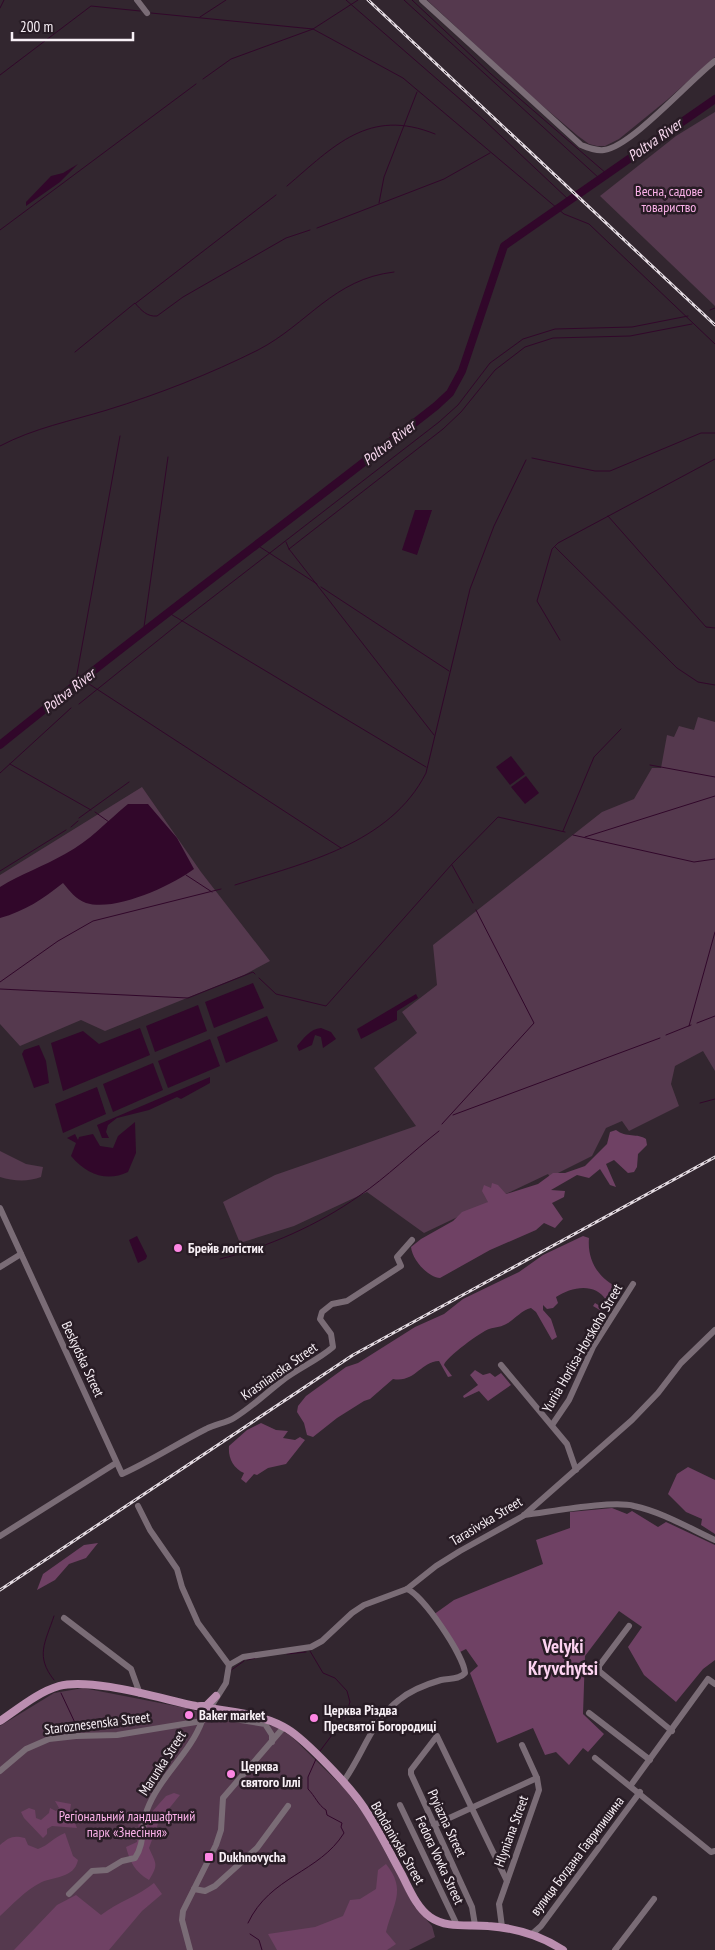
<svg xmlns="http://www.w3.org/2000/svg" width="715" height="1950" viewBox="0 0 715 1950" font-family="'PT Sans Narrow',sans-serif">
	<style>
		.green { fill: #55394e }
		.forest { fill: #6f4164 }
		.water { fill: #31072a }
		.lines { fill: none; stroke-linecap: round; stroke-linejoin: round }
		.stream { stroke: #31072a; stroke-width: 1 }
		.river { stroke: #31072a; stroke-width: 8 }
		.minor { stroke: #7a6c76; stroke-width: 6 }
		.major { stroke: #bb8eb0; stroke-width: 8 }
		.rail-casing { stroke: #e4dbe2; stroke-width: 3 }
		.rail { stroke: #281c25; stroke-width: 1; stroke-dasharray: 4; stroke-linecap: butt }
		.poi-dot { fill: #fd86e3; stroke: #281c25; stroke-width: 2 }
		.labels { text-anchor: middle; stroke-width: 5; stroke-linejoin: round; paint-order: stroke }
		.park-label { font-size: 14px; fill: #fbb1e9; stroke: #281c25 }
		.poi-label { font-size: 14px; font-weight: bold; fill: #f8f0f6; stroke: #281c25; text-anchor: start }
		.street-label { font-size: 14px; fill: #f8f0f6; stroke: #281c25 }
		.water-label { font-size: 15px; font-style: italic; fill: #f9daf0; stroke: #281c25 }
		.district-label { font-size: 19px; font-weight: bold; fill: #fdd3f1; stroke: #281c25 }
	</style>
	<rect width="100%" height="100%" fill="#32262f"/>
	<g class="green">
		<polygon points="427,0 715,0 715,57 667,100 619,139 605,146 597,146 589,144 578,136 525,91"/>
		<polygon points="715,112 715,306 600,196 676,136"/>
		<polygon points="698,717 715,722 715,1071 703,1051 675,1066 671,1084 679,1106 629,1131 622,1121 606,1128 592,1156 550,1177 548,1174 424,1233 367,1192 294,1226 240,1243 223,1202 275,1175 416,1126 374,1068 417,1033 402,1012 437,985 433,945 602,812 634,799 652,768 661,768 667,735 674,737 679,726 694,730"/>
		<polygon points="142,787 201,872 270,961 244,975 105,1031 81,1020 20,1046 0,1024 0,875"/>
		<path d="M0,1151L26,1164L43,1167L41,1177C28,1182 13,1181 0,1177Z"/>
		<polygon points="83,1688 191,1709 216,1719 274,1726 291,1736 345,1789 368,1820 414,1906 432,1926 435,1937 409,1950 0,1950 0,1726 54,1693"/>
	</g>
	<g class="forest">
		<path d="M616,1130C626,1138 638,1133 646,1139L647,1145L638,1154L637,1167L634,1172L628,1173L614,1160L606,1164L616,1187L610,1185L600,1169L589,1178L577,1175L551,1190L565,1191L564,1197L552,1203L563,1219L555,1228L544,1223L536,1230L490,1250L440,1278C427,1277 412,1259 411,1247L421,1239L453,1221L462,1212L488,1202L482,1191L484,1185L491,1188L492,1183L498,1185L506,1194L538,1184L553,1173H565L585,1166L607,1144L610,1132Z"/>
		<path d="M583,1236L589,1238C587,1261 599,1279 619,1288C617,1299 614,1309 603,1312L593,1306L595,1303L600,1306L606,1300C595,1282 571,1287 556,1297L558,1303L553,1308L547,1309L543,1305V1310L551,1319L557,1337L552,1340L536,1312L531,1308C522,1310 516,1318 508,1323C502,1327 496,1327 489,1329C481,1332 446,1357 444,1365L452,1376L448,1377L439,1361C420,1362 415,1383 393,1379L370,1399L364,1401L337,1418L313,1437L307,1435L304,1423L297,1412L298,1406L306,1396L346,1367L358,1363L415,1327L444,1314L463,1299L519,1272L543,1255Z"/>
		<polygon points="475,1370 483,1375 490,1373 495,1377 501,1373 511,1385 488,1401 479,1391 464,1398 463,1396 478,1385 470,1375"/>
		<path d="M261,1423L276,1430L288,1431L283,1438L295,1440L300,1437L305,1440L286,1464L268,1468L257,1475L254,1474L246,1483L241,1479L244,1473C233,1468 228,1458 229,1446L247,1430Z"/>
		<polygon points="688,1467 715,1480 715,1534 701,1525 702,1519 686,1512 668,1494 677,1474"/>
		<polygon points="612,1508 627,1514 632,1511 658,1527 666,1522 715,1545 715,1660 703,1669 676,1702 644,1675 628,1647 642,1627 619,1611 585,1656 583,1714 604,1734 588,1752 583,1748 569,1765 556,1752 545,1755 533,1728 497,1743 470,1673 478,1666 466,1649 458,1653 433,1615 454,1600 543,1564 536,1540 570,1528 570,1512"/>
		<polygon points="98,1543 86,1558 69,1564 55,1580 37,1590 43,1574 84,1545"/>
		<path d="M174,1793L180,1795L159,1821L149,1848C156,1864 159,1864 149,1880C135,1872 130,1862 126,1847L137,1842L139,1819L142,1813H151L166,1796Z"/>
		<polygon points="55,1801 71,1804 70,1810 77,1828 52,1826 47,1829 47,1834 43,1838 24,1818 21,1812 29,1808 35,1810 36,1818 41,1820 49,1813 50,1808 56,1811 59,1808"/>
		<path d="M65,1833L73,1856L78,1860C74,1879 53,1876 40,1883C26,1890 12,1905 0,1916V1845C9,1837 13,1835 25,1838L28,1845L38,1849C49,1845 54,1837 65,1833Z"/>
		<path d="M386,1864C407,1890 393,1904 386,1932L396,1944L387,1950H277L268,1934L315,1927L343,1916L350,1900L360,1899L376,1889L378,1870Z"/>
		<path d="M154,1883L162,1894L142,1911L109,1950H14L57,1905L76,1895L101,1915C118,1902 138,1896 154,1883Z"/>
	</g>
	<g class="water">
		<polygon points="78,164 60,182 26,206 26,202 51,176 63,173"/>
		<polygon points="415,510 432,510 417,555 402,550"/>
		<polygon points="511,756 525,774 510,785 496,767"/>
		<polygon points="526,776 539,793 525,804 511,787"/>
		<path d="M128,804H148L177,838L194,869C171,886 115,912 86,903C75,899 70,891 63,883C43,899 25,911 0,918V887C21,874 44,866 65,854C90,841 107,821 128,804Z"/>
		<polygon points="253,983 264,1008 214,1028 205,1002"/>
		<polygon points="416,994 418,998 397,1011 397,1020 361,1039 357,1029"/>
		<polygon points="198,1005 207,1031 155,1052 146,1026"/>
		<polygon points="267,1016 278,1041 226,1063 217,1037"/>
		<polygon points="140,1028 150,1055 63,1091 51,1043 83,1031 99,1044"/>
		<path d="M321,1028L331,1032L336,1039L323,1048L321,1037L315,1035L312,1045L299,1051L297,1046C304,1038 310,1029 321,1028Z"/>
		<polygon points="210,1039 220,1066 168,1088 158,1061"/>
		<polygon points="39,1045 46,1061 49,1083 34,1088 22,1054 24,1050"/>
		<polygon points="153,1063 163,1090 113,1112 103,1084"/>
		<polygon points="210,1077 210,1083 181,1099 177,1097 149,1110 117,1118 108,1125 106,1132 109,1138 102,1138 97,1125"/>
		<polygon points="97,1087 106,1114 63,1133 55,1104"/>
		<path d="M135,1122L136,1153L128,1172C107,1182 87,1175 71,1156L76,1143L67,1138L75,1134L78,1140L79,1137L93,1134L100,1146L113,1148L118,1136Z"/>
		<polygon points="137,1236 147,1256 146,1259 138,1263 129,1240"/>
	</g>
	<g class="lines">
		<g class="stream">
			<polyline points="346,0 484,120 569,200"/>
			<polyline points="404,0 600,179"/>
			<polyline points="412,0 491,74 607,174"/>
			<polyline points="0,8 4,0"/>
			<polyline points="151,13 313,29 358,0"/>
			<polyline points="200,17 226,0"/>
			<polyline points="0,75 91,6 140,11"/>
			<polyline points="203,79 231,59 313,29 403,78 564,214 589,224 715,344"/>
			<path d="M287,186C334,146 369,107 435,134"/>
			<polyline points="379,203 384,177 417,92"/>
			<polyline points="317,228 444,179 490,153"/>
			<polyline points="0,230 196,84"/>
			<polyline points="136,303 276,195"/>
			<polyline points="710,310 715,308"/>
			<path d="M75,352L135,303C141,310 147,317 157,316L183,297L286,238L310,230"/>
			<path d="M0,446C34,428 71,421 107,410C159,394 210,374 258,350C308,324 333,279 394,272"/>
			<polyline points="532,458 595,471 610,471 701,433 715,433"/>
			<polyline points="608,516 706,627 715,628"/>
			<polyline points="286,542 289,549 434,735"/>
			<polyline points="257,545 317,584"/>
			<polyline points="555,547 677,668 698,682 715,685"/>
			<polyline points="289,549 443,429 461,412 495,370 525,347 553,338 630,336 692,324"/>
			<polyline points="321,587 449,671"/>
			<polyline points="169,613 426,767"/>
			<polyline points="143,634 168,457"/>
			<polyline points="560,640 537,601 552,549 558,543 715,459"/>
			<polyline points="86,682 341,848"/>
			<polyline points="75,685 120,436"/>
			<polyline points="79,704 182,621 439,422 458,405 490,363 523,339 555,329 632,327 688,316"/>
			<polyline points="10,764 91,810"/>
			<polyline points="650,765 715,777"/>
			<polyline points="0,773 71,708"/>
			<polyline points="95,812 109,822"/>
			<polyline points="79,818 129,782"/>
			<polyline points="71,827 78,821"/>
			<polyline points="563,831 594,757 621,729"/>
			<polyline points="573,835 694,862 715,859"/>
			<polyline points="585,837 715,796"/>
			<polyline points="452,865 473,903"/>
			<polyline points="0,871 66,830"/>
			<polyline points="186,875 212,892"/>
			<path d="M235,885C304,863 390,844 426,773L470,589L494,526L526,460"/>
			<polyline points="259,978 276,994 326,1006 452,864 498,817 565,832"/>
			<polyline points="0,982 58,941 93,921 221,889"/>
			<polyline points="0,989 188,998 253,972 255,974"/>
			<polyline points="697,1023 715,1016"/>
			<polyline points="689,1026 715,932"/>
			<polyline points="666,1035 691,1025"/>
			<polyline points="700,1103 715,1099"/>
			<polyline points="453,1115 660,1038"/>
			<polyline points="442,1124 534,1023 476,910"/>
			<path d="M220,1259C268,1247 318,1225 359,1196C387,1177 412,1152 439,1131"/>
			<path d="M54,1616C45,1643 35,1656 54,1680"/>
			<polyline points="310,1651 323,1673 335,1678 347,1691 350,1702 344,1719"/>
			<polyline points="287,1654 306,1652"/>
			<polyline points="247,1660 256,1658"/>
			<polyline points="230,1671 244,1661"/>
			<polyline points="61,1693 77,1727"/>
			<polyline points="320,1751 341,1723"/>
			<path d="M248,1923C270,1876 319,1873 344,1833L341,1827L342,1823L327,1815L326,1810C318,1805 315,1796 308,1789V1777L316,1759"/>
			<polyline points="250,1934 259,1940 262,1950"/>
		</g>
		<path class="river" d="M0,745C143,629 291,520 436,406L450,393L462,371L504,246L715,99"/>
		<g class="minor">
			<polyline points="137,0 147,13"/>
			<path d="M422,0L581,145C589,148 595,151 604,150C631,147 690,80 715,61"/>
			<path d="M0,1208L122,1474C151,1461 178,1443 206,1429C215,1424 226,1423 234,1418C252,1407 266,1393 283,1380C299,1368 318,1360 333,1347L331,1334L320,1319L322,1312L332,1304L347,1301L401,1266L397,1257L412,1240"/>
			<polyline points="0,1267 21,1254"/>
			<polyline points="501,1365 567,1444 576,1470"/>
			<polyline points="552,1425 569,1400 593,1347 633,1284"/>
			<polyline points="138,1506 150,1530 177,1569 182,1587 198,1623 229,1665"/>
			<path d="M524,1515C550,1512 612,1500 634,1506C662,1512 689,1528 715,1540"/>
			<polyline points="0,1536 116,1463"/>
			<polyline points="64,1618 131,1669 140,1694"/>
			<polyline points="629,1626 599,1666 599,1671 672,1731"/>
			<polyline points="229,1665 243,1657 311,1647 322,1641 352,1613 364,1605 407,1589 436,1566 460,1551 523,1516 632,1420 658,1393 681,1363 715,1330"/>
			<polyline points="209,1708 216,1716 265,1724 272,1735 272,1742"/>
			<polyline points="589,1713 650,1760"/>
			<polyline points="595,1758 711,1852 715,1851"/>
			<polyline points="0,1771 26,1749 49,1739 76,1736 117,1735 202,1721 226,1683 229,1665"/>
			<path d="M343,1782C363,1755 371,1721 399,1700C410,1691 427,1684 441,1680C449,1678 459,1680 465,1673C464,1656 423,1595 407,1589"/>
			<polyline points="631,1785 708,1679 715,1684"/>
			<polyline points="400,1805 457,1925"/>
			<polyline points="434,1825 537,1778"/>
			<polyline points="194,1889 205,1891 215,1886 257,1848 288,1806"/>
			<path d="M69,1894L92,1871L107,1870L122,1861L135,1858C145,1844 141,1826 147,1810C159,1777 190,1754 202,1721"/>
			<polyline points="475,1925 472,1907 411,1774 411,1770 437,1736 507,1881"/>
			<polyline points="502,1927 499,1904 539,1790 537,1778 522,1745"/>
			<polyline points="532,1934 541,1926 640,1792"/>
			<polyline points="190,1950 182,1920 183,1911 216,1845 221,1830 223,1798 284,1727"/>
			<polyline points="615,1950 654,1899"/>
		</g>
		<g class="major">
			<polyline points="201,1706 206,1706 216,1696"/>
			<path d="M0,1721C18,1709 38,1692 59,1686C91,1677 162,1699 196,1706C225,1711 258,1713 284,1727C302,1736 344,1781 357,1798C375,1821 387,1848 401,1873C409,1888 416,1907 430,1917C447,1929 469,1924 488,1926C515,1928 540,1935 563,1950"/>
		</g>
		<g class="rail-casing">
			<g id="rail">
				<polyline points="368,0 715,325"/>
				<polyline points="0,1590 353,1355 715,1157"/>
			</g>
		</g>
		<use href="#rail" class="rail"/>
	</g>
	<g class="poi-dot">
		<circle cx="178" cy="1248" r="5"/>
		<circle cx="189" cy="1715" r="5"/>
		<circle cx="314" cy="1718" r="5"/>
		<circle cx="231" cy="1774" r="5"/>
		<rect x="204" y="1852" width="10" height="10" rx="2.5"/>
	</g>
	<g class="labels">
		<g class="park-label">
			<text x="669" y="196">Весна, садове<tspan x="669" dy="16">товариство</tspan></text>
			<text x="127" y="1821">Регіональний ландшафтний<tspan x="127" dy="16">парк «Знесіння»</tspan></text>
		</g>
		<g class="poi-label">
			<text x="188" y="1253">Брейв логістик</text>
			<text x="324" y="1715">Церква Різдва<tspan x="324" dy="16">Пресвятої Богородиці</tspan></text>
			<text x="199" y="1720">Baker market</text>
			<text x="241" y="1771">Церква<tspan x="241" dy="16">святого Іллі</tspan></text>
			<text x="219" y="1862">Dukhnovycha</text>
		</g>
		<g class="street-label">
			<text transform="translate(582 1348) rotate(-60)" y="5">Yuriia Horlisa-Horskoho Street</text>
			<text transform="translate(83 1359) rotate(65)" y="5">Beskydska Street</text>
			<text transform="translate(279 1371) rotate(-35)" y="5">Krasnianska Street</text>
			<text transform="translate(486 1521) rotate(-31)" y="5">Tarasivska Street</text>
			<text transform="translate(97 1723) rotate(-7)" y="5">Staroznesenska Street</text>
			<text transform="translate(162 1763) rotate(-57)" y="5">Marunka Street</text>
			<text transform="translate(447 1823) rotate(65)" y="5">Pryiazna Street</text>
			<text transform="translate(511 1831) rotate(-70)" y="5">Hlyniana Street</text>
			<text transform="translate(398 1843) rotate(60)" y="5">Bohdanivska Street</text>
			<text transform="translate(577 1856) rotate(-53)" y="5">вулиця Богдана Гаврилишина</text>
			<text transform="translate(440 1860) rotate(65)" y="5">Fedora Vovka Street</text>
		</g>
		<g class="water-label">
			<text transform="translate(655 140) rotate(-35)" y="5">Poltva River</text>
			<text transform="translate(389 443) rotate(-38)" y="5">Poltva River</text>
			<text transform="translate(69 691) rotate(-38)" y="5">Poltva River</text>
		</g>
		<g class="district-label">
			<text x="563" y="1653">Velyki<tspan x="563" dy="22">Kryvchytsi</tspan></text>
		</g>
	</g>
	<path d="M12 32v8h121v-8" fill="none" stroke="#f8f0f6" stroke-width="2.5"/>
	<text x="20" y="32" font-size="15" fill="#f8f0f6" stroke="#281c25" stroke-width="4" paint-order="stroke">200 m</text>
</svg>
